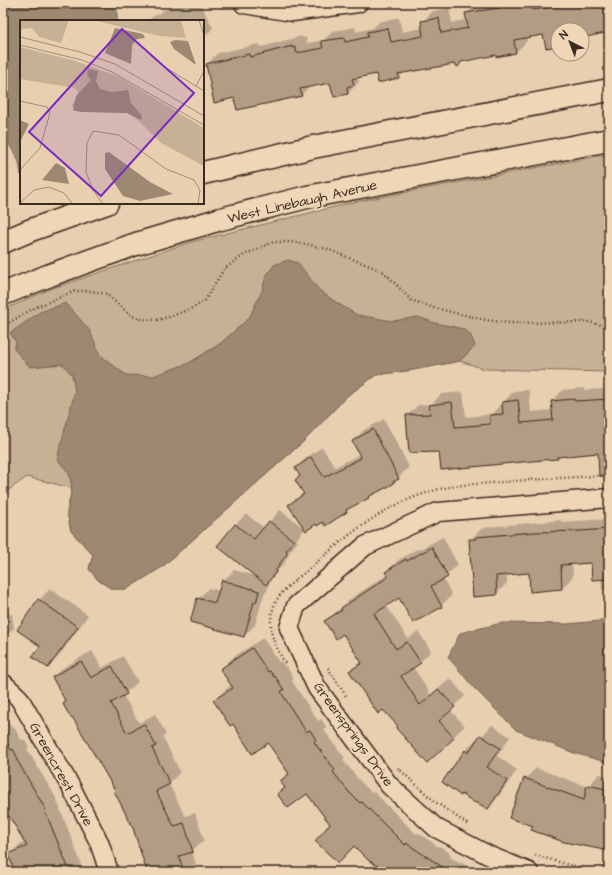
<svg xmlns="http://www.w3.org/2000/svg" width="612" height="875" viewBox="0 0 612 875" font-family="'Architects Daughter',sans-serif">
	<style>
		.green { fill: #c7b195; stroke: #816e5a }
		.water { fill: #9d8972; stroke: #766350 }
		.shadow { fill: #0003 }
		.building { fill: #b29c83; stroke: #3b2a1e }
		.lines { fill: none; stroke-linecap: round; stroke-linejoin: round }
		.street-casing { stroke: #3b2a1e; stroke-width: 21 }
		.secondary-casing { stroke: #3b2a1e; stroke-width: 25 }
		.path { stroke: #3b2a1e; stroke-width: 2.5; stroke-dasharray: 1 3; stroke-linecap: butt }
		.street { stroke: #eed6b6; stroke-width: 18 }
		.secondary { stroke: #eed6b6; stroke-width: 22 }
		.labels { text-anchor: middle; stroke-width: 4; stroke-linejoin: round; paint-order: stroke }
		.street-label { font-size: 14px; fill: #3b2a1e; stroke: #eed6b6 }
		.inset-road { fill: none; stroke: #a28d76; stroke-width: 1 }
		.view { fill: #7b2cbf; fill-opacity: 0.15; stroke: #7b2cbf; stroke-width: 2 }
		.inset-edge { fill: none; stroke: #3b2a1e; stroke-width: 2 }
	</style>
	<rect width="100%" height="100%" fill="#e7cfb0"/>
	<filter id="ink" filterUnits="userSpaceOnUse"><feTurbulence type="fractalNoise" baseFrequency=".025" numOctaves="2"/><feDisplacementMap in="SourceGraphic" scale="8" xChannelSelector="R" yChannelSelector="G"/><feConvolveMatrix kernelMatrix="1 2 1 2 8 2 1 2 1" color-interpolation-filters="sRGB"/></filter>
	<g filter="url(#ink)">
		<polygon class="green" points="609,154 609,372 485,369 460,361 413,370 376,375 347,396 305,440 162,567 127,589 112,589 98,580 89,569 93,555 71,531 67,512 72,488 27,477 3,494 3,310 50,289 191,242 354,202"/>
		<g class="water">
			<polygon points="3,3 117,3 117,21 21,21 21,175 19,162 3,133"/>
			<polygon points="288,260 298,263 319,290 334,301 357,315 393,321 418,317 435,323 464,329 470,334 475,346 460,361 413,370 376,375 347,396 305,440 162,567 127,589 112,589 98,580 89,569 93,555 71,531 67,512 72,488 69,473 57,459 75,391 72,375 63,364 30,367 14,349 16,342 10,333 40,312 66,303 90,331 100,355 126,375 153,376 189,363 221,343 249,318 262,291 266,276 274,265"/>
			<polygon points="609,620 609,763 574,753 516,730 474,688 448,657 460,633 502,623 567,624"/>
		</g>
		<g class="shadow">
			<polygon points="178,3 200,3 213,28 203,38 203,21 148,21 152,17"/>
			<polygon points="477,3 609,3 609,31 590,35 586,39 582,40 582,30 558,30 558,45 544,34 526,37 527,41 516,52 497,54 464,60 458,66 454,63 405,71 399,78 377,72 362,76 358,79 359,82 348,93 331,82 310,86 301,95 235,97 207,64 218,53 260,44 261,47 302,36 303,38 306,37 307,43 324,40 333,31 355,27 356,32 373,28 379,22 395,18 399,18 402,32 423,28 422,22 433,11 449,8 452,23 468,19 466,14"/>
			<polygon points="585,388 585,390 609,389 609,456 599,452 440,451 407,416 418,405 432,404 441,394 463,392 466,417 492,414 514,391 529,390 531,412 553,410 552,401 563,390"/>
			<polygon points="384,419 409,467 398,478 352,506 347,511 326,525 323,521 289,505 304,492 296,480 300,475 296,468 307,457 322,447 335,467 360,454 353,441 364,430"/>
			<polygon points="280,510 305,529 296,540 298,541 288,554 289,555 285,560 286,561 270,580 267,591 264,594 255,625 244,636 198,599 209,588 220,591 223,581 234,570 256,576 235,525 246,514 264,528"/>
			<polygon points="609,519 609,589 602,590 601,579 592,562 572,563 573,577 562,588 530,572 507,574 507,583 496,594 470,540 481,529 486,528 488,527 561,520 561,522"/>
			<polygon points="443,537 458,565 443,578 452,595 441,606 400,596 386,605 408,639 418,631 431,651 420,662 413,667 431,695 450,678 465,696 450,710 465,726 427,761 399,726 351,671 361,661 344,633 325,622 353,597 388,574 386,572 397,561 417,549 418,550"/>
			<polygon points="3,580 4,580 9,614 12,614 14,628 3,639"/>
			<polygon points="50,589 88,615 59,656 48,667 41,646 39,600"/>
			<polygon points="263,638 279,662 281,661 285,667 286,666 294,679 292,681 318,721 321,719 327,728 324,730 345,758 343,760 360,781 372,793 373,791 416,834 418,833 439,847 440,846 452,855 449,857 480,872 388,872 332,824 307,793 278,794 285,787 281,781 289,773 269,742 233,722 215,700 226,689 232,685 222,669 232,658"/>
			<polygon points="92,651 102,668 123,656 138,682 123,695 139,723 155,714 166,734 163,737 180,772 169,784 185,816 195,813 204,840 192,851 198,872 148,872 134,827 116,790 73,716 67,702 53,678 64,667"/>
			<polygon points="3,714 12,728 14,727 21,740 24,739 29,748 27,749 56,798 81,863 80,865 81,868 77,872 16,872 9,855 20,844 25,841 10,814 3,818"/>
			<polygon points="492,725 510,737 497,756 517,770 498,797 487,808 444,782 466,750 476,739 478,741"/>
			<polygon points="536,768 588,787 599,774 609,776 609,851 534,826 525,779"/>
		</g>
		<g class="building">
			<polygon points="532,3 533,10 561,5 560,3 609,3 609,32 582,38 582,30 558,30 558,46 546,48 543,35 514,40 516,53 496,57 496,55 461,62 458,67 454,64 398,74 399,78 378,83 376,74 352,79 354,85 347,87 348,94 334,97 330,83 300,89 302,96 237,110 234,98 214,103 206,64 249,54 250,57 292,46 292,48 295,47 297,53 323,48 321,41 344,38 345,42 368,37 367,32 383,29 388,28 391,42 423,36 421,21 439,18 441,33 468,28 465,13"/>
			<polygon points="574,399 575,401 609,399 609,476 599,476 598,453 557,457 558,459 543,460 441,470 439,452 409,453 406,415 430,414 429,405 452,402 455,427 490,424 490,415 503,414 502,402 518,400 521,423 553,420 551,401"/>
			<polygon points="373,429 399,479 393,482 393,484 368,497 369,498 346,510 347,512 325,526 323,522 317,526 316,524 306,531 288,505 304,494 295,480 300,476 295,468 311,457 324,477 361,458 352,441"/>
			<polygon points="269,521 294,541 286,551 288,553 278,566 279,566 275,572 276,572 266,585 217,546 235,524 254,539"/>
			<polygon points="609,529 609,579 592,580 591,563 561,565 562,589 530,592 529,573 496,576 497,595 473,597 469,539 476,539 476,537 534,532 580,531"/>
			<polygon points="432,547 448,577 431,586 442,607 413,623 399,598 374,614 396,649 407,642 421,663 401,676 420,705 438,689 455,707 439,721 454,738 427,763 396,728 398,726 383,710 378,714 349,671 362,663 343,634 336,639 324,621 342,610 341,608 388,577 385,572 406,559 407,561"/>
			<polygon points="222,580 259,591 256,603 254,602 244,637 190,622 197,598 215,603"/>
			<polygon points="38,599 78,627 48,668 32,657 40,646 17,630"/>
			<polygon points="252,648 268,672 270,671 274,677 275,676 284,690 281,692 306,732 310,730 316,740 314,742 335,770 333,772 349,792 360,803 362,802 405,845 406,843 450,872 387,872 368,860 354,846 338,863 315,841 330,824 307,794 288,808 277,794 285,788 280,781 289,774 268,743 252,754 233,724 230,726 213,700 233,688 220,669"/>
			<polygon points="81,661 91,678 112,666 127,694 111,703 127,733 144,724 156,746 152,748 170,784 156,791 174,826 184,823 193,852 179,856 184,872 147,872 133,828 114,791 115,790 76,723 72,717 71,718 63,704 66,702 52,677"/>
			<polygon points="480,735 500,748 487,767 507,781 488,809 481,805 476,802 475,803 462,794 461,796 442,782 465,750 468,753"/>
			<polygon points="3,737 11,750 13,749 18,759 17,760 46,810 45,811 70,872 15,872 8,854 27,846 9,816 3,819"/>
			<polygon points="524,778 584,800 587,785 606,789 604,800 609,801 609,851 564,842 531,830 533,826 509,818"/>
		</g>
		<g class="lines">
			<g class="street-casing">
				<g id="street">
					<polyline points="244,4 292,12 358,3"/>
					<polyline points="3,683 19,698 71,787 99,842 109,872"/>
					<polyline points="529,872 490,856 436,828 389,785 317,688 289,628 296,606 365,546 438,512 609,498"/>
				</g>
			</g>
			<g class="secondary-casing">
				<g id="secondary">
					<polyline points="203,173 313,147 609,90"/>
					<polyline points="3,242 31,230 107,203"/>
					<polyline points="3,294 50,275 136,244 221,219 307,197 609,140"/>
				</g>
			</g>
			<g class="path">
				<polyline points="3,328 10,322 34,308 75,291 92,291 106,294 132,316 141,319 156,320 169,317 195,307 205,300 224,269 244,255 273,242 290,242 306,244 327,249 370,266 384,272 411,300 434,308 486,320 509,323 589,322 609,327"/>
				<path d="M285,663C274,644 266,629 274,606C279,591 297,579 309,569C350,533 385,503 440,489C456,485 474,484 491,483C530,479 570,478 609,475"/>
				<polyline points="328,668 346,696"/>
				<polyline points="398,768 434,801 467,824"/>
				<polyline points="535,855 565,864 603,872"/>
			</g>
			<use href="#street" class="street"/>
			<use href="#secondary" class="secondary"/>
		</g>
	</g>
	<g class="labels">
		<g class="street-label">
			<text transform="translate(302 201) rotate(-13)" y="5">West Linebaugh Avenue</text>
			<text transform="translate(354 734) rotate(54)" y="5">Greensprings Drive</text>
			<text transform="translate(62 774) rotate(61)" y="5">Greencrest Drive</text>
		</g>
	</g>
	<g transform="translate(20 20)">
		<rect width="184" height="184" fill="#e7cfb0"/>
		<path d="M0,0H49L41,23L19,17L12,8L0,9ZM72,0H161L166,18L140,16ZM0,27L56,41L99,57L184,108V146L141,123L118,100L107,93L55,91L52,85L59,74L55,68L0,59Z" fill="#c7b195"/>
		<path d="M95,8L123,14L125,18L117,19L112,25L111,44L85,33ZM155,20L168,21L176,45L154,29L150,22ZM68,49L78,51L76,61L80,69L92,72L108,70L111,83L122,96L121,100L107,93L61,92L53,90L56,76L71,60L67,55ZM0,100L9,104L0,122ZM89,132L130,162L153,174L120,181L103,176L85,149V133ZM36,143L45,148L49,164L22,160Z" fill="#9d8972"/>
		<path class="inset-road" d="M179,0L184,15M0,17L60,32L95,44L184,96M0,25L62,40L92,52L184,105M130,35L143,46L184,71M176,66L184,51M0,81L27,87L30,93L20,128L0,150M0,183L14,170L29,167L44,173L53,184M83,184L73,170L66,152L67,123L73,111L99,115L146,149L174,160L180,170L178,184"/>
		<path class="view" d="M102,9L174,73L81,176L9,112Z"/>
		<rect width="184" height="184" class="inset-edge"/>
	</g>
	<rect width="612" height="875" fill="none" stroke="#eed6b6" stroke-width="16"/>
	<rect x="8" y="8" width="596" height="859" fill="none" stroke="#3b2a1e" stroke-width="1.5" filter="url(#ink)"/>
	<g transform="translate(570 42) rotate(318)"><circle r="19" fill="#eed6b6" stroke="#a69179"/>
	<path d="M0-3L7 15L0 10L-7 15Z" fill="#3b2a1e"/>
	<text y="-6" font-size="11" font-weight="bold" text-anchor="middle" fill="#3b2a1e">N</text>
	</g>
</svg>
